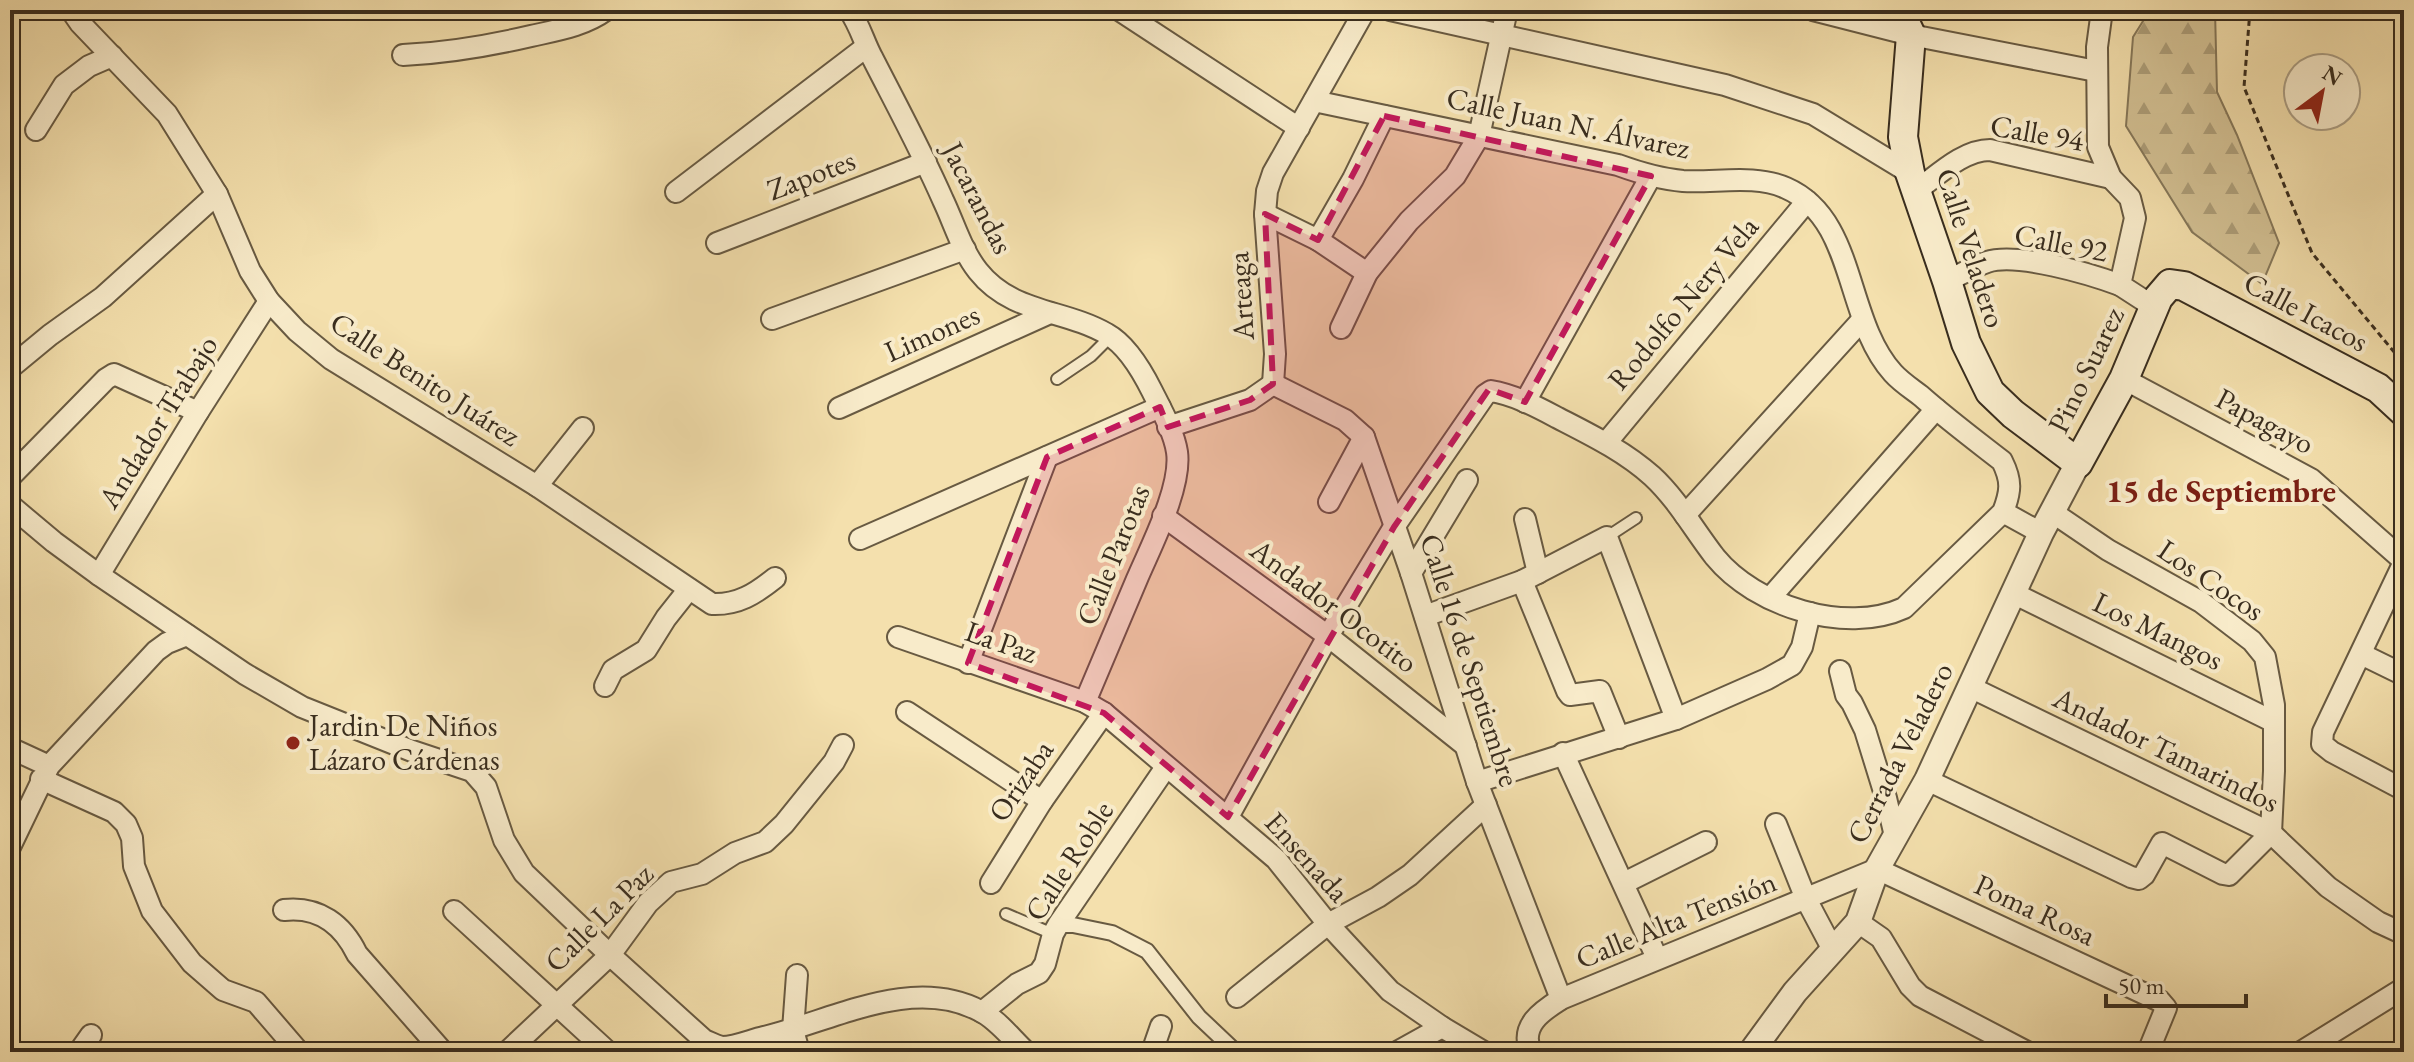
<svg xmlns="http://www.w3.org/2000/svg" width="2414" height="1062" viewBox="0 0 2414 1062" font-family="'EB Garamond',serif">
	<style>
		.forest { fill: url(#forest-firs); stroke: #86785a; stroke-width: 2 }
		.lines { fill: none; stroke-linecap: round; stroke-linejoin: round }
		.service-casing { stroke: #685a42; stroke-width: 14 }
		.pedestrian-casing { stroke: #685a42; stroke-width: 18 }
		.minor-casing { stroke: #685a42; stroke-width: 24 }
		.tertiary-casing { stroke: #685a42; stroke-width: 28 }
		.secondary-casing { stroke: #392d1e; stroke-width: 32 }
		.path { stroke: #392d1e; stroke-width: 3; stroke-dasharray: 6 4; stroke-linecap: butt }
		.service { stroke: #f8ebca; stroke-width: 10 }
		.pedestrian { stroke: #f8ebca; stroke-width: 14 }
		.minor { stroke: #f8ebca; stroke-width: 20 }
		.tertiary { stroke: #f8ebca; stroke-width: 24 }
		.secondary { stroke: #f8ebca; stroke-width: 28 }
		.marked { fill: #c2185b; fill-opacity: 0.2; stroke: #c2185b; stroke-width: 6; stroke-dasharray: 16 10; stroke-linejoin: round }
		.poi-dot { fill: #8f2418; stroke: #f8ebca; stroke-width: 3 }
		.labels { text-anchor: middle; stroke-width: 8; stroke-linejoin: round; paint-order: stroke }
		.street-label { font-size: 30px; fill: #392d1e; stroke: #f8ebca }
		.poi-label { font-size: 30px; fill: #392d1e; stroke: #f8ebca; text-anchor: start }
		.neighbourhood-label { font-size: 32px; font-weight: bold; fill: #7a1f14; stroke: #f8ebca }
	</style>
	<defs>
		<pattern id="forest-firs" width="22" height="20" patternUnits="userSpaceOnUse" patternTransform="scale(2)"><rect width="22" height="20" fill="#d4c295"/><path d="M5 1l3.5 6h-7zM16 11l3.5 6h-7z" fill="#ad9e79"/></pattern>
	</defs>
	<rect width="100%" height="100%" fill="#f4e0ad"/>
	<filter id="stains"><feTurbulence type="fractalNoise" baseFrequency=".0025" numOctaves="4"/><feColorMatrix values="0 0 0 0 .2 0 0 0 0 .09 0 0 0 0 .02 0 0 0 .5 -.17"/></filter>
	<radialGradient id="worn" r=".72"><stop offset=".6" stop-color="#630" stop-opacity="0"/><stop offset="1" stop-color="#630" stop-opacity=".3"/></radialGradient>
	<polygon class="forest" points="2150,10 2215,10 2217,92 2237,135 2279,243 2262,284 2192,232 2126,126 2133,37"/>
	<g class="lines">
		<g class="service-casing">
			<g id="service">
				<polyline points="1057,379 1091,356 1111,336"/>
				<polyline points="1607,537 1636,518"/>
				<polyline points="1006,914 1053,934"/>
			</g>
		</g>
		<g class="pedestrian-casing">
			<polyline id="pedestrian" points="1058,925 1073,925 1112,933 1147,951 1199,1017 1236,1052"/>
		</g>
		<g class="minor-casing">
			<g id="minor">
				<path d="M71,10L80,23L167,114L217,194L250,271L269,301L297,331L331,359L537,486L712,604C738,605 755,594 775,578"/>
				<path d="M849,10C860,25 864,43 873,59C897,106 922,152 943,200C954,223 962,251 978,271C1012,314 1064,309 1107,334C1127,345 1142,371 1152,391C1161,409 1174,432 1177,452C1182,487 1151,546 1137,579C1120,620 1102,661 1085,702"/>
				<polyline points="1119,10 1299,128"/>
				<polyline points="1390,10 1725,85 1813,114 1910,173"/>
				<polyline points="1813,10 1911,35 2096,71"/>
				<polyline points="2102,10 2097,47 2098,147 2111,178 2130,198 2135,218 2120,285 2154,307"/>
				<path d="M403,55C447,53 488,46 531,36C558,30 584,26 606,10"/>
				<polyline points="36,130 64,85 89,66 112,56"/>
				<path d="M1917,190C1938,175 1963,150 1990,150L2111,178"/>
				<polyline points="676,192 866,47"/>
				<polyline points="1265,214 1318,240 1367,273"/>
				<polyline points="1318,240 1353,179 1384,116"/>
				<polyline points="717,243 926,162"/>
				<path d="M1947,281C1960,275 1973,267 1987,262C2017,252 2090,274 2120,285"/>
				<polyline points="772,319 965,249"/>
				<polyline points="1341,328 1367,273 1409,221 1455,176 1479,136 1507,10"/>
				<polyline points="10,368 50,335 103,297 217,194"/>
				<polyline points="2124,379 2311,479 2404,561"/>
				<polyline points="1273,384 1345,420 1364,437 1411,573 1477,782 1561,999"/>
				<polyline points="1273,384 1275,354 1265,214 1267,191 1273,173 1365,10"/>
				<polyline points="1525,402 1651,176"/>
				<polyline points="839,408 1050,313"/>
				<polyline points="1168,427 1250,400 1273,384"/>
				<polyline points="1606,443 1807,201"/>
				<polyline points="10,477 106,379 114,374 198,412"/>
				<polyline points="537,486 583,428"/>
				<polyline points="1329,502 1364,437"/>
				<path d="M10,505L54,542L99,575L245,674L302,707L412,751L472,771L486,787L504,840L524,873L610,955L704,1040C709,1042 716,1046 722,1047C735,1047 751,1040 764,1037C832,1021 912,975 980,1011C997,1019 1012,1039 1026,1052"/>
				<polyline points="2003,512 2041,533"/>
				<polyline points="1685,515 1862,320"/>
				<polyline points="1163,516 1328,636 1466,746"/>
				<polyline points="1525,519 1538,573"/>
				<polyline points="860,539 1160,407"/>
				<polyline points="2404,562 2323,732 2322,744 2332,752 2404,790"/>
				<polyline points="1411,573 1467,480"/>
				<polyline points="99,575 198,412 269,301"/>
				<polyline points="1522,581 1567,691 1570,695 1600,691 1619,738"/>
				<polyline points="2015,594 2274,722"/>
				<polyline points="1770,598 1936,409"/>
				<polyline points="1425,616 1522,581 1607,537 1676,719"/>
				<polyline points="898,637 1085,702 1104,713 1276,859 1328,924 1390,991 1442,1027 1484,1052"/>
				<polyline points="2361,654 2404,675"/>
				<polyline points="968,663 1047,457"/>
				<polyline points="1840,671 1846,695 1852,703 1865,730 1886,798 1895,836"/>
				<polyline points="605,686 613,670 646,650 666,618 689,589"/>
				<polyline points="1970,687 2271,833 2328,887 2378,922 2404,934"/>
				<polyline points="907,712 1042,801"/>
				<polyline points="10,748 49,766"/>
				<polyline points="1563,753 1657,958"/>
				<polyline points="41,779 114,812 126,824 132,838 134,866 152,911 192,963 223,990 256,1002 299,1052"/>
				<polyline points="1927,780 2131,877 2139,879 2144,875 2162,843 2223,874 2229,875 2271,833 2274,771 2274,705 2265,657 2252,641 2201,602 2108,550 2052,512"/>
				<polyline points="1477,782 1676,719 1767,679 1792,665 1802,647 1810,613"/>
				<path d="M1228,817L1328,636L1394,527L1485,395L1491,391C1515,395 1537,407 1558,418C1591,435 1624,451 1652,476C1677,499 1694,530 1715,557C1755,606 1845,635 1904,608L2003,512C2011,491 2012,481 2002,461C1975,440 1947,419 1921,396C1912,389 1901,382 1893,373C1844,319 1857,219 1786,188C1755,174 1716,183 1683,181C1660,179 1640,173 1618,165L1314,101"/>
				<polyline points="1776,824 1806,899 1832,948"/>
				<polyline points="10,847 49,766 156,651 167,643 187,635"/>
				<polyline points="991,883 1042,801 1104,713"/>
				<polyline points="1624,883 1706,842"/>
				<path d="M284,910C319,906 343,925 357,954L443,1052"/>
				<polyline points="454,911 608,1052"/>
				<polyline points="1858,922 1881,938 1910,986 1920,996 2027,1052"/>
				<polyline points="797,975 793,1030 799,1052"/>
				<polyline points="1237,997 1328,924 1378,897 1410,875 1486,805"/>
				<polyline points="982,1012 1017,984 1039,973 1045,964 1053,934 1058,925 1166,767"/>
				<polyline points="79,1052 91,1035"/>
				<polyline points="507,1052 610,955 648,903 671,882 702,874 735,853 765,842 784,824 834,762 843,745"/>
				<polyline points="1152,1052 1161,1026"/>
				<polyline points="1397,1052 1442,1027"/>
				<path d="M1531,1052C1519,1026 1542,1011 1561,999L1877,869L2160,1001L2166,1008L2148,1052"/>
				<polyline points="2301,1052 2404,988"/>
			</g>
		</g>
		<g class="tertiary-casing">
			<polyline id="tertiary" points="1751,1052 1795,992 1858,922 1877,869 1927,780 2041,533 2078,463"/>
		</g>
		<g class="secondary-casing">
			<polyline id="secondary" points="1899,10 1911,35 1903,137 1910,173 1947,281 1966,343 1990,392 2013,414 2078,463 2124,379 2158,298 2170,284 2184,286 2378,388 2404,412"/>
		</g>
		<polyline class="path" points="2250,10 2244,87 2312,253 2404,364"/>
		<use href="#service" class="service"/>
		<use href="#pedestrian" class="pedestrian"/>
		<use href="#minor" class="minor"/>
		<use href="#tertiary" class="tertiary"/>
		<use href="#secondary" class="secondary"/>
	</g>
	<path class="marked" d="M1384,116L1651,176L1525,402L1489,389L1394,527L1228,817L1104,713L968,663L1047,457L1160,407L1168,427L1250,400L1273,384L1265,214L1318,240Z"/>
	<circle class="poi-dot" cx="293" cy="743" r="8"/>
	<g class="labels">
		<g class="street-label">
			<text transform="translate(1568 123) rotate(12)" y="10">Calle Juan N. Álvarez</text>
			<text transform="translate(2037 133) rotate(10)" y="10">Calle 94</text>
			<text transform="translate(811 175) rotate(-21)" y="10">Zapotes</text>
			<text transform="translate(978 198) rotate(63)" y="10">Jacarandas</text>
			<text transform="translate(2061 243) rotate(11)" y="10">Calle 92</text>
			<text transform="translate(1971 248) rotate(72)" y="10">Calle Veladero</text>
			<text transform="translate(1241 296) rotate(-94)" y="10">Arteaga</text>
			<text transform="translate(1683 303) rotate(-50)" y="10">Rodolfo Nery Vela</text>
			<text transform="translate(2306 312) rotate(28)" y="10">Calle Icacos</text>
			<text transform="translate(932 333) rotate(-24)" y="10">Limones</text>
			<text transform="translate(2086 370) rotate(-64)" y="10">Pino Suarez</text>
			<text transform="translate(425 379) rotate(33)" y="10">Calle Benito Juárez</text>
			<text transform="translate(2265 421) rotate(28)" y="10">Papagayo</text>
			<text transform="translate(158 422) rotate(-58)" y="10">Andador Trabajo</text>
			<text transform="translate(1113 555) rotate(-68)" y="10">Calle Parotas</text>
			<text transform="translate(2211 580) rotate(34)" y="10">Los Cocos</text>
			<text transform="translate(1334 606) rotate(37)" y="10">Andador Ocotito</text>
			<text transform="translate(2158 631) rotate(26)" y="10">Los Mangos</text>
			<text transform="translate(1001 642) rotate(19)" y="10">La Paz</text>
			<text transform="translate(1470 660) rotate(72)" y="10">Calle 16 de Septiembre</text>
			<text transform="translate(2166 750) rotate(26)" y="10">Andador Tamarindos</text>
			<text transform="translate(1900 753) rotate(-63)" y="10">Cerrada Veladero</text>
			<text transform="translate(1021 781) rotate(-56)" y="10">Orizaba</text>
			<text transform="translate(1307 857) rotate(48)" y="10">Ensenada</text>
			<text transform="translate(1069 861) rotate(-57)" y="10">Calle Roble</text>
			<text transform="translate(2035 910) rotate(25)" y="10">Poma Rosa</text>
			<text transform="translate(599 918) rotate(-45)" y="10">Calle La Paz</text>
			<text transform="translate(1676 920) rotate(-22)" y="10">Calle Alta Tensión</text>
		</g>
		<g class="poi-label">
			<text x="309" y="736">Jardin De Niños<tspan x="309" dy="34">Lázaro Cárdenas</tspan></text>
		</g>
		<g class="neighbourhood-label">
			<text x="2221" y="502">15 de Septiembre</text>
		</g>
	</g>
	<rect width="2414" height="1062" fill="none" stroke="#f4e0ad" stroke-width="40"/>
	<rect x="12" y="12" width="2390" height="1038" fill="none" stroke="#392d1e" stroke-width="4"/>
	<rect x="20" y="20" width="2374" height="1022" fill="none" stroke="#392d1e" stroke-width="2"/>
	<g transform="translate(2322 92) rotate(32)"><circle r="38" fill="#f8ebca" stroke="#ac9f85" stroke-width="2"/>
	<path d="M0-6L14 30L0 20L-14 30Z" fill="#8f2418"/>
	<text y="-12" font-size="22" font-weight="bold" text-anchor="middle" fill="#392d1e">N</text>
	</g>
	<path d="M2106 994v12h140v-12" fill="none" stroke="#392d1e" stroke-width="4"/>
	<text x="2118" y="994" font-size="24" fill="#392d1e" stroke="#f8ebca" stroke-width="6" paint-order="stroke">50 m</text>
	<rect width="100%" height="100%" filter="url(#stains)"/>
	<rect width="100%" height="100%" fill="url(#worn)"/>
</svg>
